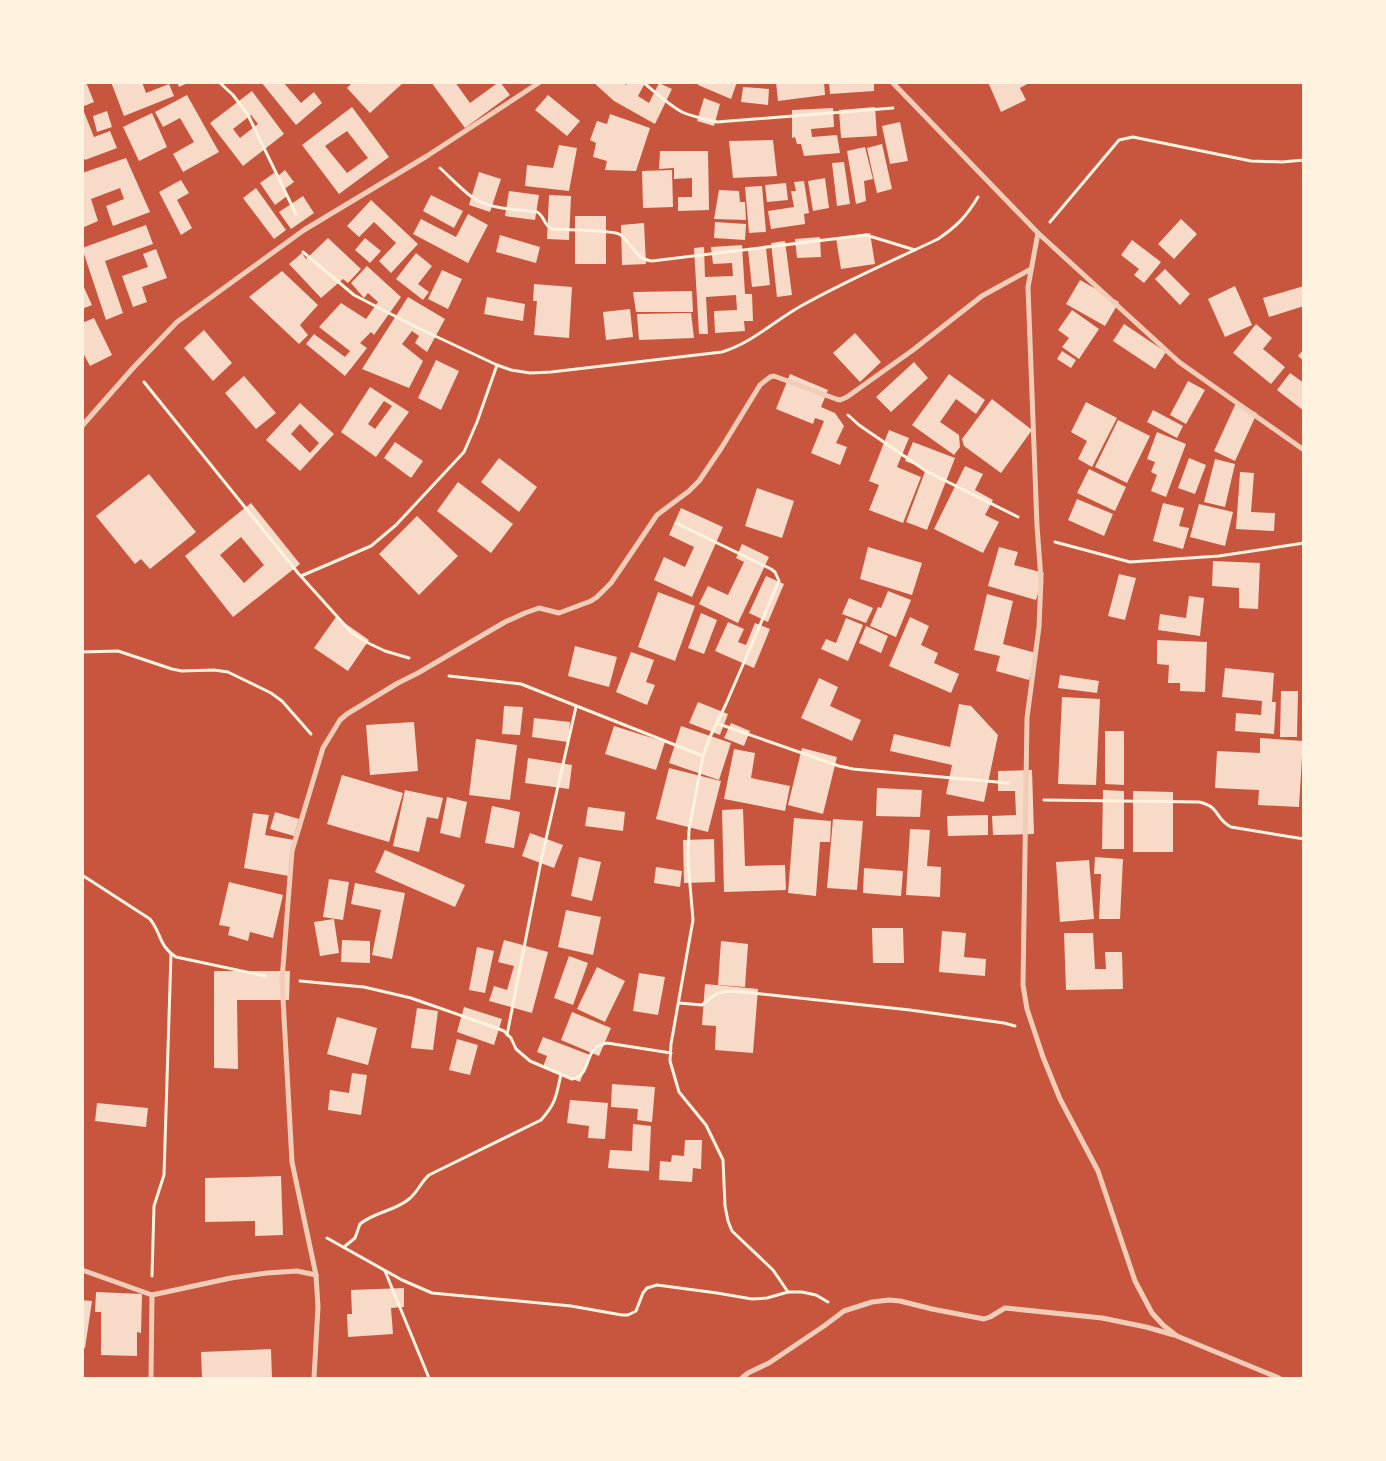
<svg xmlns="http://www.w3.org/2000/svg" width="1386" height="1461" viewBox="0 0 1386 1461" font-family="'Roboto Condensed',sans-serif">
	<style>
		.building { fill: #f7dbc8; fill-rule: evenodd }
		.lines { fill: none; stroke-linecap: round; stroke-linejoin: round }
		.path { stroke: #fff3e0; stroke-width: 3 }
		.minor { stroke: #f1ccb7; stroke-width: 5 }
	</style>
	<rect width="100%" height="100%" fill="#c8553d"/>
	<g class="building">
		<polygon points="82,82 86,82 94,102 82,107"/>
		<polygon points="111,82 142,82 146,93 169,84 174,96 124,116"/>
		<polygon points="177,82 190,82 179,87"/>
		<polygon points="261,82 283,82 301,103 314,92 322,103 296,125"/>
		<polygon points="353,82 404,82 370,113 347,88"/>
		<polygon points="431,82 455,82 470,103 499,82 500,82 510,95 465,128"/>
		<polygon points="593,82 623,82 626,85 629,82 643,82 645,83 638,96 649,103 659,83 672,89 655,124 614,101"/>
		<polygon points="699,82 737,82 731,99 698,85"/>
		<polygon points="776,82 824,82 825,95 778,101"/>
		<polygon points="829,82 874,82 874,91 830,94"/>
		<polygon points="988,82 1031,82 1020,88 1026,100 1001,112"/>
		<polygon points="743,87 769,89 768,105 741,102"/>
		<path d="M252,91L284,134L243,166L210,123ZM251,115L258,124L240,138L233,129Z"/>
		<polygon points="187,95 219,152 183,172 173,154 194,142 180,118 163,127 155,112"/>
		<polygon points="548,95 580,121 567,136 535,110"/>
		<polygon points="704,98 720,104 714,126 697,121"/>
		<path d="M352,107L389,157L339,194L302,145ZM347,131L368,158L347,173L325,146Z"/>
		<polygon points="875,107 877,136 841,138 839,110"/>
		<polygon points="833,108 834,127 811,129 812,137 837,135 840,153 804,156 801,144 797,144 795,137 792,138 792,110"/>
		<polygon points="107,111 112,127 97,132 93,116"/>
		<polygon points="82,112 84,112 94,137 110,131 117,148 85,160 82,154"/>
		<polygon points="152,113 167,147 139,161 123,127"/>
		<polygon points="610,114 650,128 636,171 605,170 607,161 593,157 596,143 590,140 597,121 607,124"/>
		<polygon points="900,122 908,161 890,164 882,126"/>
		<polygon points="773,140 777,176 733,178 729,141"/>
		<polygon points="882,144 892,189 877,193 867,148"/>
		<polygon points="559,145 577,148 569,191 525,186 527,165 553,168"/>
		<polygon points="865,147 873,179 864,181 866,201 856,204 847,151"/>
		<polygon points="660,151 708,151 709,210 678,211 678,197 692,197 692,178 674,179 674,168 659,169"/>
		<polygon points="126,158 150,212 113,226 106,206 124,199 120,188 91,199 98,221 82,228 82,173"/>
		<polygon points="844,162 850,204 837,206 832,163"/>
		<polygon points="285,170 294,182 283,190 287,196 275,205 260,183 274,173 277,177"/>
		<polygon points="672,170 673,207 643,208 642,171"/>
		<polygon points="479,172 501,179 490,212 469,205"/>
		<polygon points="825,178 829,208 813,211 808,181"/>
		<polygon points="181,180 189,193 177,200 192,228 181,235 159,192"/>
		<polygon points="804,181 809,213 804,214 805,224 771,229 768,211 794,207 791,191 796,191 794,182"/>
		<polygon points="786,183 788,200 767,202 765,185"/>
		<polygon points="762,186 766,232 749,233 745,187"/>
		<polygon points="256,188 286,230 274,239 243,198"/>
		<polygon points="719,190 739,191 740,202 745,202 746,220 714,219"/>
		<polygon points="509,191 539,195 535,220 505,216"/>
		<polygon points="431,195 463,211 454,228 423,211"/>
		<polygon points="549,195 571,196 569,240 547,239"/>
		<polygon points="303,196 314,213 291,229 279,212"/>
		<polygon points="371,200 418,244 391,273 379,261 396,243 374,222 359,237 347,226"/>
		<polygon points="468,214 488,225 468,263 413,234 421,219 456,237"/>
		<rect x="575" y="216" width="31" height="48"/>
		<polygon points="1181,219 1197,234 1174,259 1158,244"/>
		<polygon points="715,222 746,224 745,240 714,238"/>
		<polygon points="644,223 646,264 622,265 621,225"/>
		<polygon points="146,225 153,244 105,261 123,313 106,320 82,248"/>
		<polygon points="870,233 875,264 841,269 836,238"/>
		<polygon points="500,235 540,247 536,263 496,252"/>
		<polygon points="820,237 821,257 797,258 795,239"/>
		<polygon points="328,238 361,269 348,283 343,279 321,298 289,264 302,253 306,259"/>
		<polygon points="365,238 381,251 370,263 355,250"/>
		<polygon points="1132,240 1161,262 1144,283 1134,275 1139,269 1121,255"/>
		<polygon points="785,241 792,295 777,297 771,243"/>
		<polygon points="742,245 745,294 752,294 753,321 744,321 745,331 715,333 714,311 737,310 736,295 706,297 708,334 699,334 694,248 704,247 705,277 733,276 732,263 713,264 711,247"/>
		<polygon points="766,248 770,285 752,287 748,250"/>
		<polygon points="156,249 167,278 142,287 147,302 133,307 122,276 148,267 143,254"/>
		<polygon points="416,253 432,266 418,284 429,292 423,300 396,279"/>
		<polygon points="367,266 401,297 374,335 371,332 360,343 367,348 345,376 306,344 314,334 345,357 350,351 319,327 341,303 366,319 378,302 368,293 364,298 351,283"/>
		<polygon points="1165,269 1190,294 1180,305 1155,279"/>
		<polygon points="442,270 462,279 448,309 428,299"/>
		<polygon points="282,271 318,305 300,325 308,335 299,344 249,297"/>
		<polygon points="1080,280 1119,302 1105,326 1066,304"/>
		<polygon points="82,283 92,305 82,309"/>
		<polygon points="534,284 572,287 569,338 534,335 537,301 533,301"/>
		<polygon points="1235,286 1252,325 1225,337 1208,299"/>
		<polygon points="1304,286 1304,306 1269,317 1263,298"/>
		<polygon points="692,291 693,312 636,312 633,292"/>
		<polygon points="408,297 445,319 427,352 415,343 419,336 412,331 402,344 423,361 409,388 362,369"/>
		<polygon points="487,297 525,304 523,321 484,314"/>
		<polygon points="630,309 633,337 606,340 603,312"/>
		<polygon points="1072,310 1099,329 1079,359 1062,347 1069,338 1058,330"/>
		<polygon points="691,313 694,338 639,340 637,314"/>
		<polygon points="94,318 112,355 90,366 82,351 82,323"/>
		<polygon points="1124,324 1166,352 1155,369 1113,341"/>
		<polygon points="1256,324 1272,338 1263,349 1285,367 1271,384 1233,353"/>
		<polygon points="204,330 232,363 213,381 184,348"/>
		<polygon points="855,333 881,362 860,382 833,353"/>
		<polygon points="1304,349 1304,361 1298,356"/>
		<polygon points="1062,351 1076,360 1071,368 1057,359"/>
		<polygon points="436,360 459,371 441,410 418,398"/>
		<polygon points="914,362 928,378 891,412 876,397"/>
		<polygon points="1290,373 1304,383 1304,411 1277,390"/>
		<polygon points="790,374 828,390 821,407 835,413 844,426 836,443 847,447 840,465 811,453 824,421 815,418 813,424 776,409"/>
		<polygon points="949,374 985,400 976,414 956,399 940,422 959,435 960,447 954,455 912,425"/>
		<polygon points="244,376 276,413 256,429 225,393"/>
		<polygon points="1188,381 1205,390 1186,424 1170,415"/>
		<path d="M370,387L409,412L376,457L341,432ZM384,401L392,406L375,429L368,424Z"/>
		<polygon points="992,399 1032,430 1001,473 964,446 962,439"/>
		<polygon points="1086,402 1117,418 1092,467 1078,459 1087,441 1071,432"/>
		<path d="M300,403L334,434L300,471L266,440ZM300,424L319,443L310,453L291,434Z"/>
		<polygon points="1236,403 1257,413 1235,461 1214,451"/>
		<polygon points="1153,410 1183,426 1177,438 1147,422"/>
		<polygon points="1118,420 1150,436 1127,483 1095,467"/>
		<polygon points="889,430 909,438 897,467 921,477 903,523 869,510 879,485 869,481"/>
		<polygon points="1157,432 1186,444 1166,497 1151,491 1157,475 1151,472 1155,462 1147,459"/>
		<polygon points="395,442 423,461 411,478 384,458"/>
		<polygon points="913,442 955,458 927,530 906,522 926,469 905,461"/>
		<polygon points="499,458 537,487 519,512 481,482"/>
		<polygon points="1189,458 1206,465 1195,494 1178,488"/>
		<polygon points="1215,459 1235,464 1225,507 1204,502"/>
		<polygon points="965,466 983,474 975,490 993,500 985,515 999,522 983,553 934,529"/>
		<polygon points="1089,469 1126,487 1115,511 1077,493"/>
		<polygon points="1240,472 1254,473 1251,512 1275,513 1274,531 1236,529"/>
		<polygon points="149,474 196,532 150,569 141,559 135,564 96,516"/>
		<polygon points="458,482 513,524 491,553 437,511"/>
		<polygon points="757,488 794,501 782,538 745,526"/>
		<polygon points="1077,499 1113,514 1104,536 1068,520"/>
		<path d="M251,503L300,564L233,617L185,556ZM241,537L264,565L244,583L220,555Z"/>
		<polygon points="1163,503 1184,508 1179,526 1189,528 1183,549 1153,541"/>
		<polygon points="1199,504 1233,512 1225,546 1190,537"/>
		<polygon points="681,508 723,527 692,597 654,580 664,557 685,567 694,547 669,535"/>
		<polygon points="417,516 458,556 419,595 379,554"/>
		<polygon points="742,544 769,557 738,623 699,604 708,586 728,595 744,562 736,558"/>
		<polygon points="868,547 922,563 912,595 860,579"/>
		<polygon points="999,547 1018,552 1014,565 1044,573 1036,600 988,586"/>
		<polygon points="1213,561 1260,563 1258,609 1239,608 1239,588 1212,586"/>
		<polygon points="1119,574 1136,578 1125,620 1108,616"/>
		<polygon points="766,576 784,584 768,622 749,613"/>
		<polygon points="888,591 911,600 896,637 870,626 878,607 881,608"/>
		<polygon points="658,592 695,606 675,661 638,647"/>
		<polygon points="987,594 1013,601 1003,644 1036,653 1029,680 996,671 1000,656 974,650"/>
		<polygon points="1189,596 1204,598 1200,636 1158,630 1160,614 1186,618"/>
		<polygon points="849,598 873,608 866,623 842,614"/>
		<polygon points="701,613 717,620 704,654 688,648"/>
		<polygon points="336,617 369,640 348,671 314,648"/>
		<polygon points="910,617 929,626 921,645 938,653 934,663 959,674 951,693 889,666"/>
		<polygon points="846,618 863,625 848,661 821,649 826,639 836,643"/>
		<polygon points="728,622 744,629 738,642 746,645 755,623 770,629 754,668 715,651"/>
		<polygon points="866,626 888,636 881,653 859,643"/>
		<polygon points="1157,640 1207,642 1205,692 1180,691 1180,683 1168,683 1169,665 1157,664"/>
		<polygon points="575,646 617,657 609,687 568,676"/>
		<polygon points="631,652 654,660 646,682 655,685 647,705 616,692"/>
		<polygon points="1225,668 1274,673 1272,702 1276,702 1274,734 1235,731 1236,713 1261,715 1262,701 1222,697"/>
		<polygon points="1060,675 1099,681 1097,693 1058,688"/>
		<polygon points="819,678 838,687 830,706 861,720 852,741 801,718"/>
		<polygon points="1281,691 1298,691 1297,737 1280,737"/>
		<polygon points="1062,697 1100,699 1096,785 1058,784"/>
		<polygon points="698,702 728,714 720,735 689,723"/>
		<polygon points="959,704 971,706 998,735 984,802 946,794 952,765 890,751 894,734 950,747"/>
		<polygon points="504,706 523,707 520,735 502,734"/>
		<polygon points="534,718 570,722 568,742 532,737"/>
		<polygon points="414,722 418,771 370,775 366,725"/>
		<polygon points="731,723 750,731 744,746 724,738"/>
		<polygon points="614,726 665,742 656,770 605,754"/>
		<polygon points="681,726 731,743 719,780 669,763"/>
		<polygon points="1105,731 1124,731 1124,785 1105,784"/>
		<polygon points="1260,738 1303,741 1299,807 1258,805 1259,790 1215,788 1217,751 1260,753"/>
		<polygon points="476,739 517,745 510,800 469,795"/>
		<polygon points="802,748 837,757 823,814 788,805"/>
		<polygon points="734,749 755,753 751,778 790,786 785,811 724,799"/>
		<polygon points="528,758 572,765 569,789 525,783"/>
		<polygon points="669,768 721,781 708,832 656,819"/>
		<polygon points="1032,770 1034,834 993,835 992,816 1016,815 1015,791 998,791 998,771"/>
		<polygon points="342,775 403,793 389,842 327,824"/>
		<polygon points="877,788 922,790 920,817 876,816"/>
		<polygon points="405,790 443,798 438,819 427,817 419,852 393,846"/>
		<polygon points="1103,790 1124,791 1124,849 1102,849"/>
		<polygon points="1133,791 1173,792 1173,852 1133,852"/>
		<polygon points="447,797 467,802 460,838 440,833"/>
		<polygon points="492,806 520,812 514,848 485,843"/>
		<polygon points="588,807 625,812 623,831 585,826"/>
		<polygon points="743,809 745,866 785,865 786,890 724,892 722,810"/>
		<polygon points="275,812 299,819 294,836 270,829"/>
		<polygon points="253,813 269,815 265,835 294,840 289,876 244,868"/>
		<polygon points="988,815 988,835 948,836 947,816"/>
		<polygon points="794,818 831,821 830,842 820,842 816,896 788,893"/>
		<polygon points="833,819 863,821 857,890 827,888"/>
		<polygon points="910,829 930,830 927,866 941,867 940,897 906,895"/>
		<polygon points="530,833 563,845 554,868 522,856"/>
		<polygon points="714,839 715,882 684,883 683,840"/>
		<polygon points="385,850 465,885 455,907 375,872"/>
		<polygon points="579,857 601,862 592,901 571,896"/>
		<polygon points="1095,857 1123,859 1120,919 1099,919 1101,874 1094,874"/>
		<polygon points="1089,860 1094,919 1060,922 1056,862"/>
		<polygon points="656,867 682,871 680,887 654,883"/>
		<polygon points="864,868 903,871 901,896 863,893"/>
		<polygon points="329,879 349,882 343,920 323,917"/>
		<polygon points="229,882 283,895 273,938 250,932 248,941 228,935 230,927 219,925"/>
		<polygon points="355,883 405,893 392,959 372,955 381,910 351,904"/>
		<polygon points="566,910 601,917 593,955 558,947"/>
		<polygon points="334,919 339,953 320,956 314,922"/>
		<polygon points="872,928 903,928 904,963 873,963"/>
		<polygon points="942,931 966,933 964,957 986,959 985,976 939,972"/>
		<polygon points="1064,933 1093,933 1095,969 1106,969 1105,952 1122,952 1123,989 1066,990"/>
		<polygon points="342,940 370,941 370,963 341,962"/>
		<polygon points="504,940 548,952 532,1013 489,1001 494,986 507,990 514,966 498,962"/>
		<polygon points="721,941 748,944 745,987 718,985"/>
		<polygon points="477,947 494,951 485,993 469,990"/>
		<polygon points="569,956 588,963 573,1005 554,998"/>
		<polygon points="597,967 625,981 605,1022 577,1009"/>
		<polygon points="214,971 290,971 289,1000 237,1000 238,1069 214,1068"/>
		<polygon points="639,973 665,977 658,1015 633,1011"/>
		<polygon points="705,984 758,989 753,1053 715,1050 716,1026 702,1025"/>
		<polygon points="464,1007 502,1019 494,1045 457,1032"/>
		<polygon points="417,1008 438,1011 433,1050 411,1048"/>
		<polygon points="572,1012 611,1028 599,1056 561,1040"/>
		<polygon points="337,1017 377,1028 368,1065 327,1054"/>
		<polygon points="543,1037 590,1055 580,1082 543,1067 547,1056 537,1052"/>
		<polygon points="457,1039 478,1045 470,1075 449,1070"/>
		<polygon points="352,1073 367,1075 361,1115 328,1110 330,1090 349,1093"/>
		<polygon points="612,1084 655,1087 652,1122 637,1120 638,1109 611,1107"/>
		<polygon points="570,1100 608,1103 605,1139 588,1138 589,1126 567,1123"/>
		<polygon points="97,1103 148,1108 146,1127 95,1121"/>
		<polygon points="633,1124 651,1126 649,1171 608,1168 610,1150 632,1151"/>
		<polygon points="685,1140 702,1140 701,1169 693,1168 692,1182 659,1180 660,1161 671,1162 672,1155 684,1156"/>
		<polygon points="281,1176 283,1235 255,1236 255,1221 205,1222 205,1178"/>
		<polygon points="404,1288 404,1307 391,1308 393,1334 348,1337 347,1314 352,1314 351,1290"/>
		<polygon points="96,1292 142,1294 141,1333 137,1332 137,1356 101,1355 101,1312 95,1312"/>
		<polygon points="82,1300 92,1301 85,1348 82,1348"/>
		<polygon points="271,1349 272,1378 202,1378 201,1352"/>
	</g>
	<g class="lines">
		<g class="path">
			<polyline points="219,82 233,95 248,115 296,214"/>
			<path d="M643,82C656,93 668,104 682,112C693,117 705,119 717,122L893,108"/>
			<path d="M440,168C450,177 461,189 472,197C490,210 516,209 537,212C545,216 543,225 552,229C563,230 612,230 619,234C632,242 634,259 652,261L866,235L915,250"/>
			<polyline points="1050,222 1119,140 1133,137 1251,161 1282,162 1304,160"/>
			<path d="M303,252L354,295L418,328L497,365L511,370L530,373L551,372L722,352C752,343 774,321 801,306C845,281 892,261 938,239C957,226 966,217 978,197"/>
			<polyline points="144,382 298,573 351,632 366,642 385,651 409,658"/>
			<polyline points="848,415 859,425 926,471 1018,517"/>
			<polyline points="676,523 771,569 775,572 779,581 726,704 710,737 703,756 689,830 688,861 693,920 671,1044 670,1061 679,1092 706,1125 723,1160 725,1206 728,1221 732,1231 773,1270 788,1292"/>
			<polyline points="1055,542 1130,562 1219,556 1304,543"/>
			<polyline points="301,576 371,546 396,525 464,452 477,422 497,365"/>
			<polyline points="82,652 118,651 172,669 182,671 214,670 228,672 271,693 282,701 311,734"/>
			<polyline points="449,676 521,684 703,756"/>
			<polyline points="716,723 839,766 853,769 1008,783"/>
			<path d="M1044,800L1199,802C1221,807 1214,818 1231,827L1304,839"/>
			<path d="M82,875L150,919C162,934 158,945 176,957L265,976"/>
			<path d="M300,981L364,987L411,998L491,1026L504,1031L511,1038L516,1049L530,1061L572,1079C594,1075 581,1047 607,1043L671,1053"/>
			<path d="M679,1003L702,1005C715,995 716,991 734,991L910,1010L1004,1023L1015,1026"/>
			<polyline points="507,1035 541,861 576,707"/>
			<polyline points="327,1238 402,1280 432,1293 571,1306 622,1315 628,1315 636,1311 643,1293 647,1288 657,1285 717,1293 752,1299 767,1298 788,1292 802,1292 816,1295 828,1302"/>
			<path d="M344,1247L355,1238L360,1224C374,1212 395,1211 409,1199C417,1193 421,1182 429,1175L541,1120C556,1103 556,1097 561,1074"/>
			<polyline points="385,1271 429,1378"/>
			<polyline points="152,1276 154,1206 164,1175 171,954"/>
		</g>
		<g class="minor">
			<polyline points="892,82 1038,233 1179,362 1304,450"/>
			<polyline points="1038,233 1028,287 1037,526 1041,579 1039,627 1027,718 1023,985 1027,1009 1043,1057 1060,1099 1098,1171 1135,1281 1152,1313 1163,1325 1177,1336 1279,1378"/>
			<polyline points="82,426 133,368 177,322 304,230 427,156 540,82"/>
			<polyline points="82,1270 152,1295 231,1278 267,1273 297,1271 316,1275"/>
			<polyline points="151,1378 152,1295"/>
			<polyline points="314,1378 318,1307 316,1275 292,1162 282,980 292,851 323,748 340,720 347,714 398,683 418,673 505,622 525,613 539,608 559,613 591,601 597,597 611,583 624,564 657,515 689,491 699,481 722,447 760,385 770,377 774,376 836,399 840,400 847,397 913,350 982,296 1031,269"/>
			<polyline points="742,1378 748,1373 769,1363 824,1326 844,1311 872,1302 889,1300 900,1301 932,1309 984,1319 990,1317 1005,1308 1102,1318 1146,1327 1174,1335"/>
		</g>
	</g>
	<rect width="1386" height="1461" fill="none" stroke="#fff3e0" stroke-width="168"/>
</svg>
